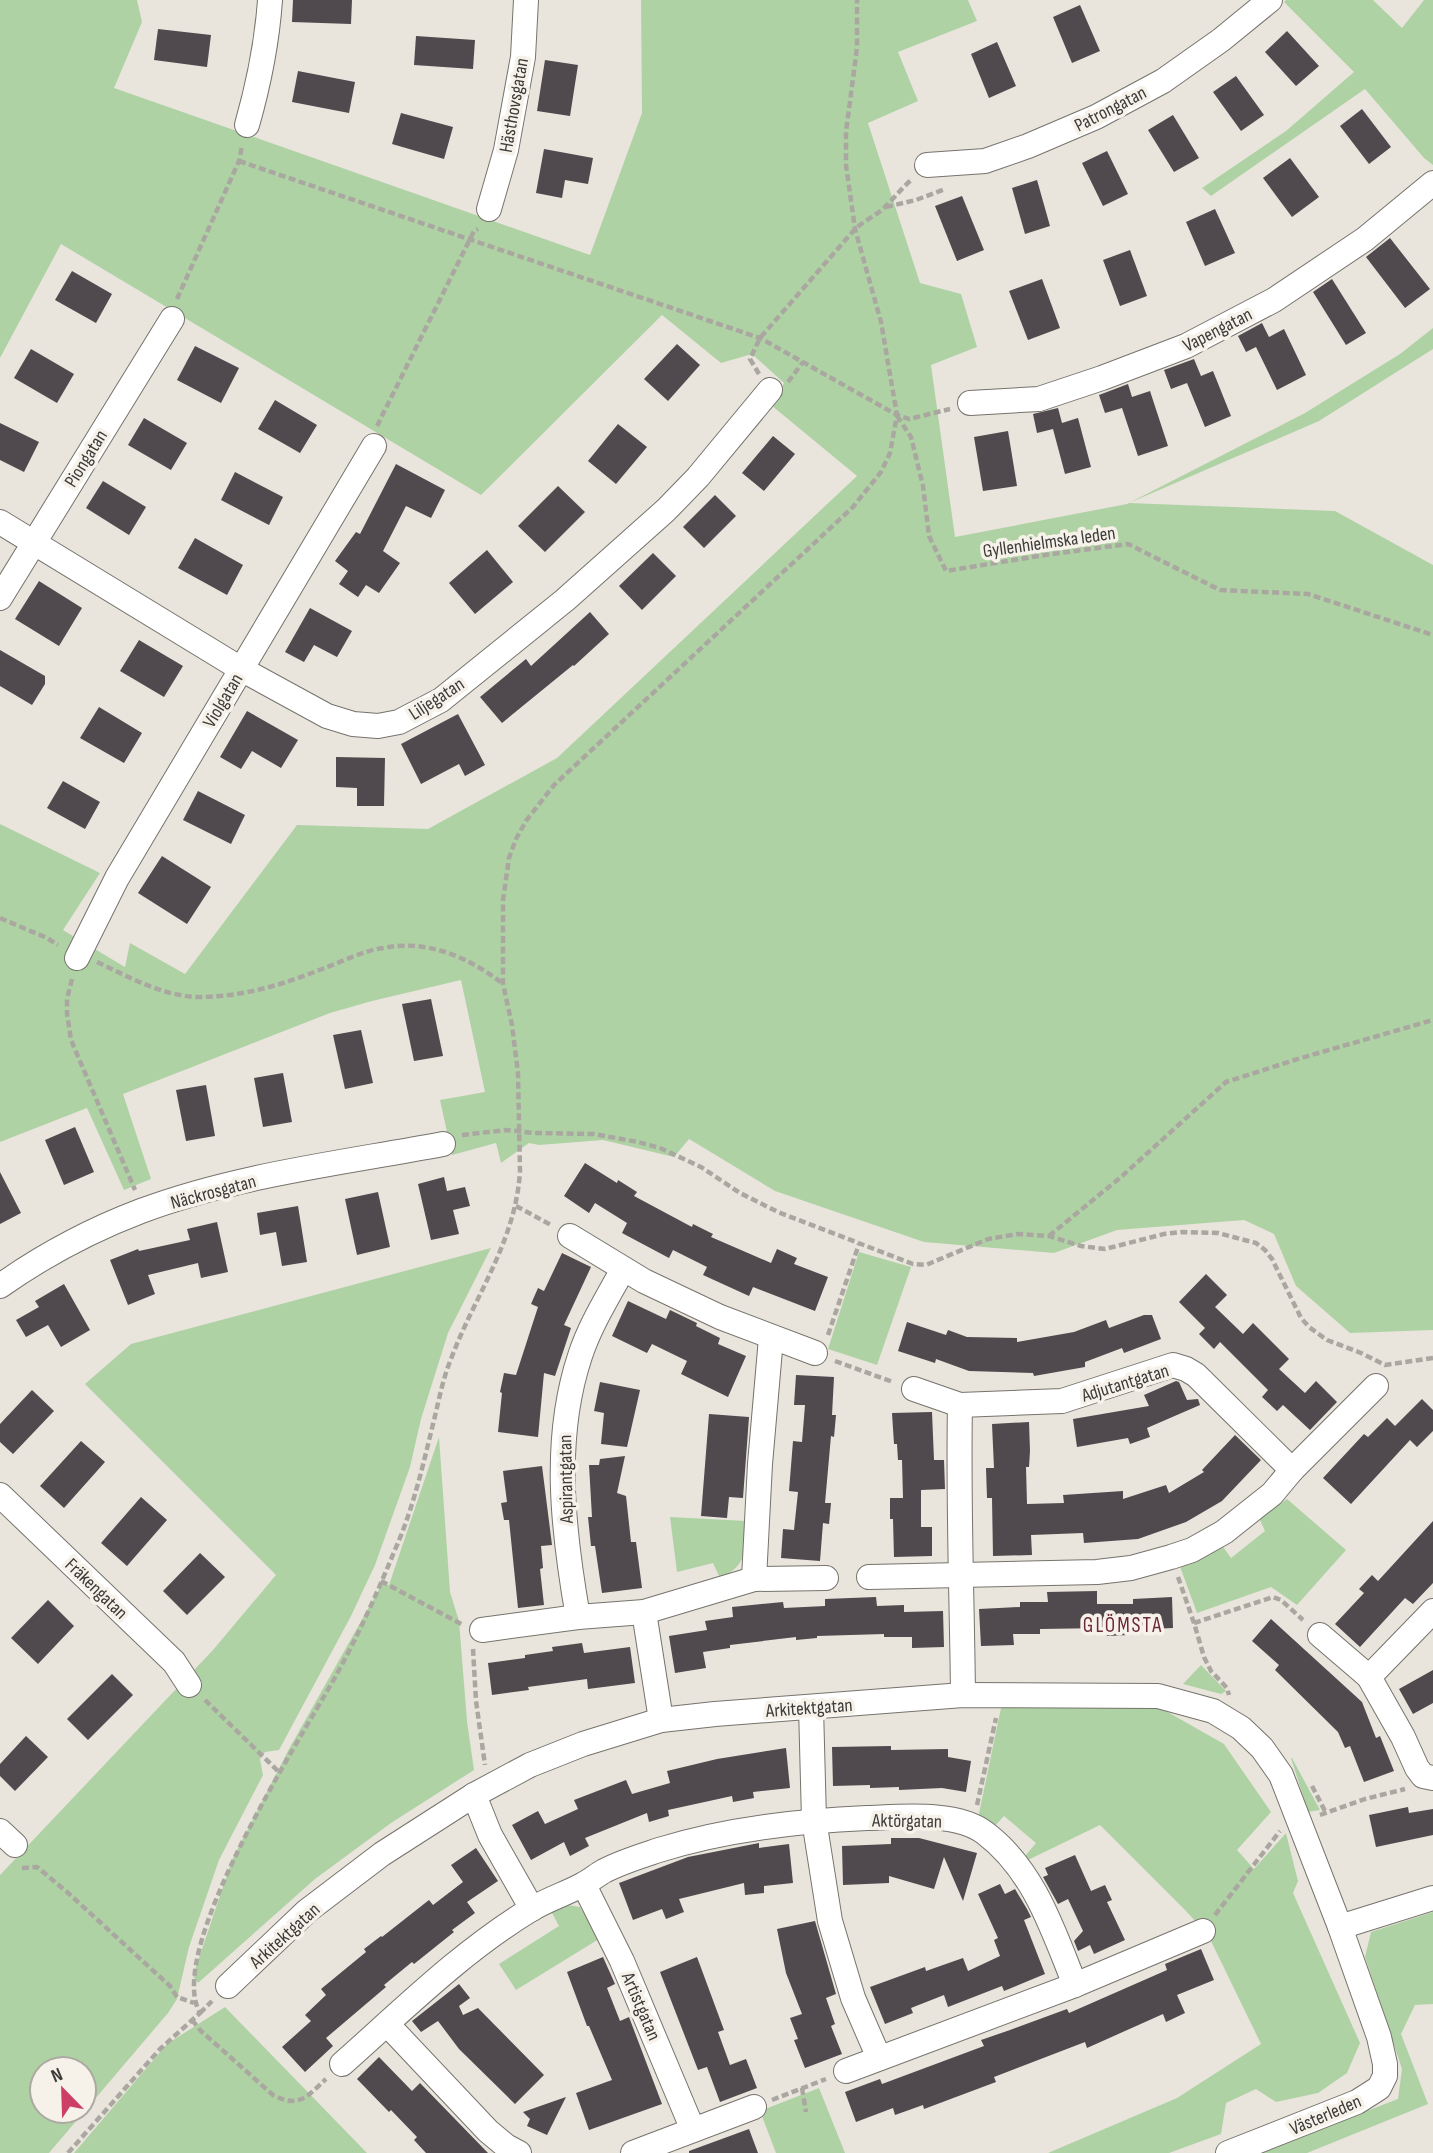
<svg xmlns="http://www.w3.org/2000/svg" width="1433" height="2153" viewBox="0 0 1433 2153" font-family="'Sofia Sans Condensed',sans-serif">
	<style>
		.green { fill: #afd2a5; fill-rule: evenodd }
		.building { fill: #50494d }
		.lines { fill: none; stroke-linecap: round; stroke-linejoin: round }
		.minor-casing { stroke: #76736c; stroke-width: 26 }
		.path { stroke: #aaa7a1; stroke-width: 4.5; stroke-dasharray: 7 3.5; stroke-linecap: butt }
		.minor { stroke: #fff; stroke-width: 24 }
		.labels { text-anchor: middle; stroke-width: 7; stroke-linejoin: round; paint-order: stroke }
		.street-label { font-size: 19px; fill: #3c3b38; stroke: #f6f2ea }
		.neighbourhood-label { font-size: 21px; letter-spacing: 2px; fill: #6d2839; stroke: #f6f2ea }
	</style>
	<rect width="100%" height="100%" fill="#e9e5dd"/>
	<g class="green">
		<polygon points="0,0 137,0 142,22 114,88 590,255 642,113 641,0 968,0 977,21 898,52 918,101 868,123 920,283 961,294 977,347 931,365 955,537 1127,504 1305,413 1400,354 1433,328 1433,349 1319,421 1129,503 1335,511 1433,565 1433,1330 1350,1333 1296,1286 1274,1234 1244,1220 1117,1230 1054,1253 924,1242 775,1191 689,1139 674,1157 603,1140 539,1145 529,1143 501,1163 496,1143 452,1155 440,1100 485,1092 461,980 372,1001 330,1013 123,1094 151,1179 124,1190 87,1108 0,1142 0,824 100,873 63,930 125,967 130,943 185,974 297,825 428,829 557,758 857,476 771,405 784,383 752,354 721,363 662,315 481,495 61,244 0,358"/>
		<polygon points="1286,0 1373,0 1402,28 1424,0 1433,0 1433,165 1424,158 1365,89 1211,196 1202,188 1286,131 1354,72 1284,2"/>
		<path d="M491,1248L448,1333L421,1419L410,1467L375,1565L351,1616L279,1750L265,1752L260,1759L263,1775L219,1860L189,1947L177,1999L168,2013L49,2153H0V1875L213,1650L276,1575L85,1384L131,1344ZM42,2069H84V2111H42Z"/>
		<polygon points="859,1252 911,1267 877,1365 828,1349"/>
		<polygon points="439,1437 450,1592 459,1621 467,1721 474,1770 391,1823 315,1879 198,1983 193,1976 232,1860 289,1749 382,1584 389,1585"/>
		<polygon points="1287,1499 1346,1550 1297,1605 1271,1587 1197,1613 1179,1564 1221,1544 1231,1558 1265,1531 1259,1518"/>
		<path d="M670,1517L747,1521C744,1549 749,1565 720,1578L713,1563L677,1572Z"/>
		<polygon points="1201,1665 1226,1691 1221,1694 1183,1684"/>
		<polygon points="1075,1705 1157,1706 1224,1744 1271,1812 1237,1850 1254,1869 1286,1833 1298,1881 1293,1893 1360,2043 1347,2073 1318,2093 1276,2102 1256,2089 1226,2103 1221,2134 1169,2153 1048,2153 1177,2098 1261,2044 1208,1935 1186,1911 1100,1825 1028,1860 1025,1856 1036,1843 1004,1816 993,1828 977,1823 1001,1708"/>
		<polygon points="1291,1758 1292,1758 1320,1810 1308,1812"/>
		<polygon points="562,1904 580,1907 599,1939 516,1990 499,1964 559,1926 551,1911"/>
		<polygon points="1433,1912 1433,2004 1415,2005 1401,2034 1428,2104 1307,2153 1257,2153 1398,2099 1402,2069 1365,1957 1371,1932"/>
		<polygon points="225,2007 367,2153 74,2153 167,2044"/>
		<polygon points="819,2088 845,2153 776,2153 760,2111"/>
	</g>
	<g class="building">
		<polygon points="293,0 352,0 351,24 292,22"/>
		<polygon points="1080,5 1100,51 1072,63 1053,17"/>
		<polygon points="158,29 211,35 207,67 154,60"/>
		<polygon points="1287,31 1319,66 1296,86 1265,52"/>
		<polygon points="416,36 475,40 473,69 414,65"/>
		<polygon points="997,42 1016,86 989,98 971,54"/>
		<polygon points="545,60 578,65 570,116 537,111"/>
		<polygon points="298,71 355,82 349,113 292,102"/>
		<polygon points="1236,76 1264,115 1241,131 1213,92"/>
		<polygon points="1362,109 1391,147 1369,164 1340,126"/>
		<polygon points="401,113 453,127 444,159 392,144"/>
		<polygon points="1173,115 1199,158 1174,172 1148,130"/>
		<polygon points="544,149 593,158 588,184 565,180 562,198 536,193"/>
		<polygon points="1107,151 1128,194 1103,206 1082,163"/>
		<polygon points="1290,158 1319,197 1292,217 1263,178"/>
		<polygon points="1037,180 1050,226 1025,234 1012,188"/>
		<polygon points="962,196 984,250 957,261 935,206"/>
		<polygon points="1215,209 1235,253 1205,266 1186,222"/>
		<polygon points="1390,238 1430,289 1405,308 1366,257"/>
		<polygon points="1130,250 1147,296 1120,306 1103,260"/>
		<polygon points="72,271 112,294 96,323 55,300"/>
		<polygon points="1042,279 1060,328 1028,340 1009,291"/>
		<polygon points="1332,279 1366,333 1346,345 1313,292"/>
		<polygon points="1262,323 1269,337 1284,329 1306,375 1277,390 1256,347 1246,352 1238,336"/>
		<polygon points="677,344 700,365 668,401 644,379"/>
		<polygon points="195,346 239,368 221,403 177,380"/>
		<polygon points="31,349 74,374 57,403 14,378"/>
		<polygon points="1194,359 1201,376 1213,371 1231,416 1205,427 1187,383 1171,389 1164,370"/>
		<polygon points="1128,384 1132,397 1150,391 1168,446 1138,456 1122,408 1105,413 1099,395"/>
		<polygon points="275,400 317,425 300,453 258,429"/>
		<polygon points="1058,408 1062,423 1078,418 1091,467 1065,474 1053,429 1037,433 1033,414"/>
		<polygon points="144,418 187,443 171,470 128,445"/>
		<polygon points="0,423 39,442 24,472 0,460"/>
		<polygon points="618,424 647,447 616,484 588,461"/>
		<polygon points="1008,431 1017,486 983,491 974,437"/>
		<polygon points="773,436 795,454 764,491 742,473"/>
		<polygon points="396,464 445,490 431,518 406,506 383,551 400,563 379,593 366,585 358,597 339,584 348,571 335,561 356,532 360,534"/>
		<polygon points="235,472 283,497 269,525 221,500"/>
		<polygon points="103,481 146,507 129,535 86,508"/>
		<polygon points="558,486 585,512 545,552 518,526"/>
		<polygon points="715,495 736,516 704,548 683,527"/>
		<polygon points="195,538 243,565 227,595 178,568"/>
		<polygon points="487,550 513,582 475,614 449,583"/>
		<polygon points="653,553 676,576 642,610 619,586"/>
		<polygon points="39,581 82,608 59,646 15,619"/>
		<polygon points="310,608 352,631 337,657 314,645 304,662 285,652"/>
		<polygon points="590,612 609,634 574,666 573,665 502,723 480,697 526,659 531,666"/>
		<polygon points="139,640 183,666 164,697 120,671"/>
		<polygon points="0,650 45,676 45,684 32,705 0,686"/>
		<polygon points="99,707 142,733 124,763 80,738"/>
		<polygon points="247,711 298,740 281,768 252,751 241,769 220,757"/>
		<polygon points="458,714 485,765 465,776 459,764 421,784 401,744"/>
		<polygon points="336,757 385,758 384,806 357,806 357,788 336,787"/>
		<polygon points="63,781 100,802 85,829 47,808"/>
		<polygon points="198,791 245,815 231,844 183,820"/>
		<polygon points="162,856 211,887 187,924 138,893"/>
		<polygon points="431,999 443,1056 414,1061 402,1004"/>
		<polygon points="361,1030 373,1083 345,1089 333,1035"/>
		<polygon points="283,1073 292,1122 263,1127 254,1078"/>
		<polygon points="206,1085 215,1136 186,1141 176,1090"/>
		<polygon points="75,1127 94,1172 64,1185 45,1140"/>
		<polygon points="585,1163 617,1183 618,1180 637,1192 634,1196 692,1227 693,1224 713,1234 711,1237 771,1263 777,1249 797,1258 794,1264 828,1277 815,1311 753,1287 749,1296 703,1275 707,1267 673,1250 669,1258 622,1233 627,1223 595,1203 589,1213 564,1196"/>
		<polygon points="0,1172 21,1213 0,1224"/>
		<polygon points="444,1177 447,1191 465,1187 470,1206 453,1210 459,1234 431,1240 418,1184"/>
		<polygon points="378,1192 390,1247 357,1255 345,1199"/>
		<polygon points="298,1206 307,1262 282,1266 276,1232 260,1235 257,1213"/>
		<polygon points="217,1222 228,1272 201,1278 198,1263 148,1275 155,1294 128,1305 110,1260 138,1249 139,1251 190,1240 187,1229"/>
		<polygon points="562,1253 591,1267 564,1325 571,1328 555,1376 544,1373 538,1437 498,1432 502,1393 500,1392 504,1373 516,1375 538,1307 531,1304 538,1288 544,1291"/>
		<polygon points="1206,1274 1227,1295 1215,1307 1243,1334 1253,1323 1289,1359 1279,1369 1305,1393 1316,1381 1337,1402 1310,1430 1283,1405 1277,1411 1262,1397 1268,1390 1220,1342 1214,1349 1199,1334 1205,1328 1179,1302"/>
		<polygon points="64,1284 90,1330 61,1347 48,1325 26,1337 16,1320 39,1307 35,1301"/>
		<polygon points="628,1301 666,1319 670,1310 697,1323 696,1326 720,1338 718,1344 746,1356 728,1397 681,1374 687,1361 652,1344 647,1353 612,1336"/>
		<polygon points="1144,1315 1152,1315 1161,1339 1124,1353 1122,1348 1085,1362 1085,1367 1034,1376 1033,1373 969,1371 936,1359 935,1363 898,1351 907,1322 946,1335 948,1330 967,1337 1017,1338 1017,1342 1074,1332 1106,1320 1109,1328"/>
		<polygon points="796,1375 834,1377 832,1415 836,1415 834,1437 831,1436 825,1503 831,1503 829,1524 823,1523 820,1561 781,1558 783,1529 794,1530 798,1492 789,1491 793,1441 802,1442 805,1405 794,1405"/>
		<polygon points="1176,1381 1179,1382 1187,1400 1198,1399 1200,1405 1147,1428 1150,1437 1130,1444 1128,1438 1077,1447 1073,1419 1149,1406 1144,1395"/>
		<polygon points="600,1382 640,1390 627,1447 601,1444 604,1413 594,1411"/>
		<polygon points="32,1390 54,1411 13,1454 0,1442 0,1424"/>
		<polygon points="1422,1399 1433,1410 1433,1431 1417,1447 1410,1440 1351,1504 1323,1478 1364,1434 1368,1437 1387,1418 1395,1426"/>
		<polygon points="932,1412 934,1460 944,1460 945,1489 921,1490 921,1527 932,1527 932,1556 894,1557 893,1519 890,1519 890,1498 903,1498 902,1460 898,1460 897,1444 894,1444 892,1413"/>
		<polygon points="709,1414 749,1417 743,1498 729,1497 727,1518 701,1516"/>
		<polygon points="1029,1422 1030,1451 1029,1467 1026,1467 1027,1504 1064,1503 1063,1495 1123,1491 1123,1499 1166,1485 1169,1493 1204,1472 1202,1470 1235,1435 1261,1460 1222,1501 1186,1522 1138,1539 1084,1543 1083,1533 1031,1535 1032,1555 993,1556 992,1498 987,1498 986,1468 994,1468 992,1424"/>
		<polygon points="81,1441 105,1462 64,1508 40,1486"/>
		<polygon points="625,1456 617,1493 626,1496 631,1542 636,1542 642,1588 602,1593 595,1546 591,1546 588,1517 592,1517 589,1465 599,1465 600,1459"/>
		<polygon points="542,1466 552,1545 541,1546 543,1568 540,1569 544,1605 518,1608 509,1520 504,1520 501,1503 507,1502 503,1471"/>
		<polygon points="141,1497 167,1520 127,1566 101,1543"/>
		<polygon points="1433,1521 1433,1583 1413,1604 1405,1598 1360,1647 1335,1624 1364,1593 1359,1589 1372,1575 1378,1581"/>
		<polygon points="200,1553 225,1577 187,1615 163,1591"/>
		<polygon points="1097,1591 1097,1604 1133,1604 1133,1599 1172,1597 1173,1628 1128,1630 1128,1635 1107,1636 1106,1628 1040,1629 1040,1634 1013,1634 1014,1645 981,1646 979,1609 1020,1607 1020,1602 1048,1602 1047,1592"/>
		<polygon points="876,1597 877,1606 904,1605 904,1612 943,1611 944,1647 912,1648 912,1637 884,1637 884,1634 817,1636 817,1638 796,1640 796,1637 730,1645 730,1648 703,1652 706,1668 675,1673 669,1636 707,1630 705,1621 733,1617 732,1607 783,1602 784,1608 825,1606 825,1599"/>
		<polygon points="48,1600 74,1626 38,1664 11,1638"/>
		<polygon points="1271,1619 1362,1702 1376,1738 1380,1736 1394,1771 1364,1782 1350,1746 1345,1748 1338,1732 1275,1670 1279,1665 1252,1641"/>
		<polygon points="582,1643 584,1653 630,1647 635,1683 588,1689 587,1679 528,1687 529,1690 492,1695 488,1663 525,1658 525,1655 553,1651 552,1647"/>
		<polygon points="1433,1670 1433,1703 1413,1714 1399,1689"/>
		<polygon points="112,1674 133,1695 88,1740 67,1719"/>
		<polygon points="26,1736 48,1757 15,1791 0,1776 0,1764"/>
		<polygon points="891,1746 891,1750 948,1749 948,1757 971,1761 966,1792 942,1788 899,1790 899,1787 870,1788 870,1785 833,1786 832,1747"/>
		<polygon points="786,1748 790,1788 753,1792 754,1798 733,1802 732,1796 668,1810 669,1816 649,1822 647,1813 585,1838 589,1846 570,1856 564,1842 531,1860 512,1825 538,1811 545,1824 578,1809 574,1800 626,1780 632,1794 670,1783 667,1771 717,1759"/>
		<polygon points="1408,1807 1409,1813 1433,1809 1433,1835 1376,1847 1369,1815"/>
		<polygon points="891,1838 919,1838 977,1853 963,1901 944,1857 934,1889 889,1876 889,1883 843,1885 842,1846 891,1844"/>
		<polygon points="759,1843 759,1848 789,1844 793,1883 764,1886 764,1893 745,1895 744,1883 679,1899 684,1912 666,1919 662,1909 633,1920 619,1883 688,1857"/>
		<polygon points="476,1848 498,1881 467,1902 475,1913 452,1930 454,1932 414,1964 412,1962 384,1985 386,1987 326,2038 333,2046 305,2072 282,2047 311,2021 305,2015 326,1995 321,1989 366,1952 364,1949 381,1936 382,1937 429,1900 433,1905 463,1882 451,1865"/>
		<polygon points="1075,1855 1091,1891 1105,1885 1112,1900 1107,1902 1125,1940 1094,1954 1090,1945 1078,1951 1074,1941 1083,1931 1068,1899 1058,1904 1043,1877 1048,1875 1045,1868"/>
		<polygon points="1000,1884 1005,1894 1015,1889 1027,1909 1031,1917 1024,1920 1045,1974 1004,1991 1002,1986 948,2007 944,1995 911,2008 913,2013 885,2024 870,1987 925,1967 926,1971 963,1958 968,1971 1000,1956 994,1940 998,1938 978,1894"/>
		<polygon points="815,1921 836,1994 826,1998 835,2024 831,2026 842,2054 805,2068 794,2040 798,2039 790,2018 802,2014 786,1973 777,1929"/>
		<polygon points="1201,1949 1214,1980 1177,1995 1185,2013 1166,2022 1163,2014 1087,2048 1085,2042 994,2077 996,2082 924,2109 923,2105 895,2115 893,2108 856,2122 845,2092 880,2079 882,2084 984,2046 981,2040 1010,2030 1067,2009 1069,2013 1167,1970 1165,1964"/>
		<polygon points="603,1957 615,1984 607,1988 620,2021 629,2017 662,2104 589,2130 576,2093 612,2080 589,2026 587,2026 567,1972"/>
		<polygon points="697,1957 724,2030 718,2032 730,2065 746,2059 757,2088 720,2102 707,2067 698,2070 660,1972"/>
		<polygon points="459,1984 470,1998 459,2006 463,2015 478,2008 544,2075 515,2104 459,2049 438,2021 421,2032 412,2021"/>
		<polygon points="379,2057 412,2091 420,2083 488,2153 426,2153 414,2140 417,2137 391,2110 389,2112 357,2079"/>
		<polygon points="566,2097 547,2135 527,2126 530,2119 523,2112"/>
		<polygon points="749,2129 758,2153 689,2153 689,2151"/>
	</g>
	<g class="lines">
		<g class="minor-casing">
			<g id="minor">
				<path d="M247,125C259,83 267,43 270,0"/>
				<polyline points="927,165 985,161 1028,146 1096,117 1163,81 1221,40 1270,0"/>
				<polyline points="489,209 506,150 523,57 526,0"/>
				<polyline points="970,403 1039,399 1102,378 1186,346 1274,300 1365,239 1433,183"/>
				<polyline points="0,522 241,669 327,716 353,724 378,726 399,722 441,700 565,600 666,510 698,477 770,390"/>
				<polyline points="0,598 172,319"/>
				<polyline points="77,958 117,878 374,446"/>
				<polyline points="570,1236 644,1281 720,1317 815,1353"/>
				<path d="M0,1286C44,1255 91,1230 141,1211C237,1175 342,1163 443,1144"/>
				<polyline points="914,1389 960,1405 1062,1401 1173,1365 1186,1369 1196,1375 1292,1470"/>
				<path d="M960,1405C958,1502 962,1598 963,1695"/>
				<polyline points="0,1495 174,1662 189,1685"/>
				<polyline points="869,1577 1097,1572 1131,1568 1171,1557 1192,1550 1224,1532 1272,1494 1292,1470 1376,1386"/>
				<polyline points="754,1579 760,1464 771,1338"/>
				<polyline points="1433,1611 1369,1677 1403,1737 1417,1768 1423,1776 1433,1778"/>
				<polyline points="644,1612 661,1720"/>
				<path d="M578,1617C563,1531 552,1440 580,1356C590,1325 608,1297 623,1269"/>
				<polyline points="482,1630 578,1617 644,1612 754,1579 826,1578"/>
				<polyline points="1320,1635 1369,1677"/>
				<polyline points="811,1707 814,1820 830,1921 853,1998 879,2058"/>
				<polyline points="474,1795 490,1835 532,1909"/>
				<polyline points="0,1831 15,1845"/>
				<polyline points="584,1885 622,1961 693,2130"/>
				<polyline points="1340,1927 1433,1898"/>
				<polyline points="228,1986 307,1911 382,1854 474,1795 530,1765 583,1744 661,1720 715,1714 963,1695 1158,1696 1213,1711 1241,1728 1262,1748 1281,1775 1340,1927 1379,2037 1385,2064 1385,2076 1379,2088 1357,2102 1228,2153"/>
				<polyline points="387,2024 488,2131 506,2146 519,2153"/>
				<path d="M342,2064C402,2011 461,1952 530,1910C546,1900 565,1894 582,1885C590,1881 597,1875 604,1871C621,1862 641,1856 659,1850C726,1829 796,1821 867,1818C900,1817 957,1811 985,1833C1034,1870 1053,1930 1075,1985"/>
				<polyline points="846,2071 1075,1985 1203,1931"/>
				<polyline points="633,2153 754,2107"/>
			</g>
		</g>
		<g class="path">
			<polyline points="239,161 760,338 897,415 909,419 950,409"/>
			<polyline points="886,207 916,200 945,189"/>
			<polyline points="177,299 239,161 242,146"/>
			<path d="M759,374L750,359L760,338L855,229C865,220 879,214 887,205C895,197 902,188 911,180"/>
			<polyline points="788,382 803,362"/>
			<polyline points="897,416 911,437 923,486 929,536 946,571 1045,555 1128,544 1220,590 1308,594 1433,635"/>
			<polyline points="377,426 474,231 478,229"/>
			<polyline points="0,918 47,938 58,945"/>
			<path d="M97,962C129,977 162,996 198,997C242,997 282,985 322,969C342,962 362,951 383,948C427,939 468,957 502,983"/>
			<polyline points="72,979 67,999 67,1013 71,1040 135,1190"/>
			<polyline points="462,1135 506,1130 535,1133 594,1134 638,1142 660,1148 701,1167 740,1193 778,1212 913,1264 926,1265 988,1239 1018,1234 1049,1236 1081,1246 1105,1249 1164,1234 1182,1232 1218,1233 1256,1243 1265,1250 1272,1259 1301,1318 1309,1327 1327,1340 1361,1353 1385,1365 1433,1358"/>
			<polyline points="516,1206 551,1225"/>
			<polyline points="1049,1236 1121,1177 1226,1082 1301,1058 1433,1020"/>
			<polyline points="828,1335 859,1244"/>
			<polyline points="835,1361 893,1382"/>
			<polyline points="1178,1577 1194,1623 1204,1657 1211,1671 1227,1688 1229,1695"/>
			<polyline points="381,1581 463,1625"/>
			<polyline points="1194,1623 1273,1597 1281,1600 1303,1620"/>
			<polyline points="473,1649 476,1701 485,1765"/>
			<polyline points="205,1700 280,1773"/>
			<polyline points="1312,1786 1326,1813"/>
			<polyline points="977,1805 996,1718"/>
			<polyline points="1320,1815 1365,1799 1405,1789"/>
			<polyline points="22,1868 37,1867 67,1892 170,1986 177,1997 194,2003"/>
			<polyline points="1215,1915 1280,1831"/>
			<polyline points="200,2013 212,2001"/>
			<path d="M192,2020L201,2031L273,2095C300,2109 307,2096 326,2079"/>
			<polyline points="802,2088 806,2112"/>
			<polyline points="772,2100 826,2079"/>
			<path d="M68,2153L160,2049L200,2013C164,1951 299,1741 333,1681C356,1640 376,1596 394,1552C413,1510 423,1465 434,1420C439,1400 443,1378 451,1359C475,1295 516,1241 520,1171L518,1073L512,1025L503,984V900L509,858L516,839L526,821L554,785L853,507L881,472L890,453L897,415L881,322L855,229L846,165V132L857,48V0"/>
		</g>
		<use href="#minor" class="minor"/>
	</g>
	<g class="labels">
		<g class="street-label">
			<text transform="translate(513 105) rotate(-80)" y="7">Hästhovsgatan</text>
			<text transform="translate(1110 108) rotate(-27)" y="7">Patrongatan</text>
			<text transform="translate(1217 329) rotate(-27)" y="7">Vapengatan</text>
			<text transform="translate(85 458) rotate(-58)" y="7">Piongatan</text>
			<text transform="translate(1049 541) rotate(-8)" y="7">Gyllenhielmska leden</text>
			<text transform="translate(436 698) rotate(-33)" y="7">Liljegatan</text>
			<text transform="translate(222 700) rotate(-59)" y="7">Violgatan</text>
			<text transform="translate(213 1191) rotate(-15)" y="7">Näckrosgatan</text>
			<text transform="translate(1125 1382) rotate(-17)" y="7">Adjutantgatan</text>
			<text transform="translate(565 1479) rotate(-91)" y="7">Aspirantgatan</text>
			<text transform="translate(97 1588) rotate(44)" y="7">Fräkengatan</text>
			<text transform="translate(809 1707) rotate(-4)" y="7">Arkitektgatan</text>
			<text transform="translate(907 1820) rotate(1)" y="7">Aktörgatan</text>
			<text transform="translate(284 1935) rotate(-42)" y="7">Arkitektgatan</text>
			<text transform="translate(642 2006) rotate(67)" y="7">Artistgatan</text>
			<text transform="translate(1325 2114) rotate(-23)" y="7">Västerleden</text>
		</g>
		<g class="neighbourhood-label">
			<text x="1123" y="1632">GLÖMSTA</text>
		</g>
	</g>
	<g transform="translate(63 2090) rotate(337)"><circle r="33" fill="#f6f2ea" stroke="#aca9a3" stroke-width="2"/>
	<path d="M0-5L12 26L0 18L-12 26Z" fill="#cd3e67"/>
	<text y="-10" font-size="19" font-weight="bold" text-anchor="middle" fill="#3c3b38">N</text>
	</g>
</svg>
